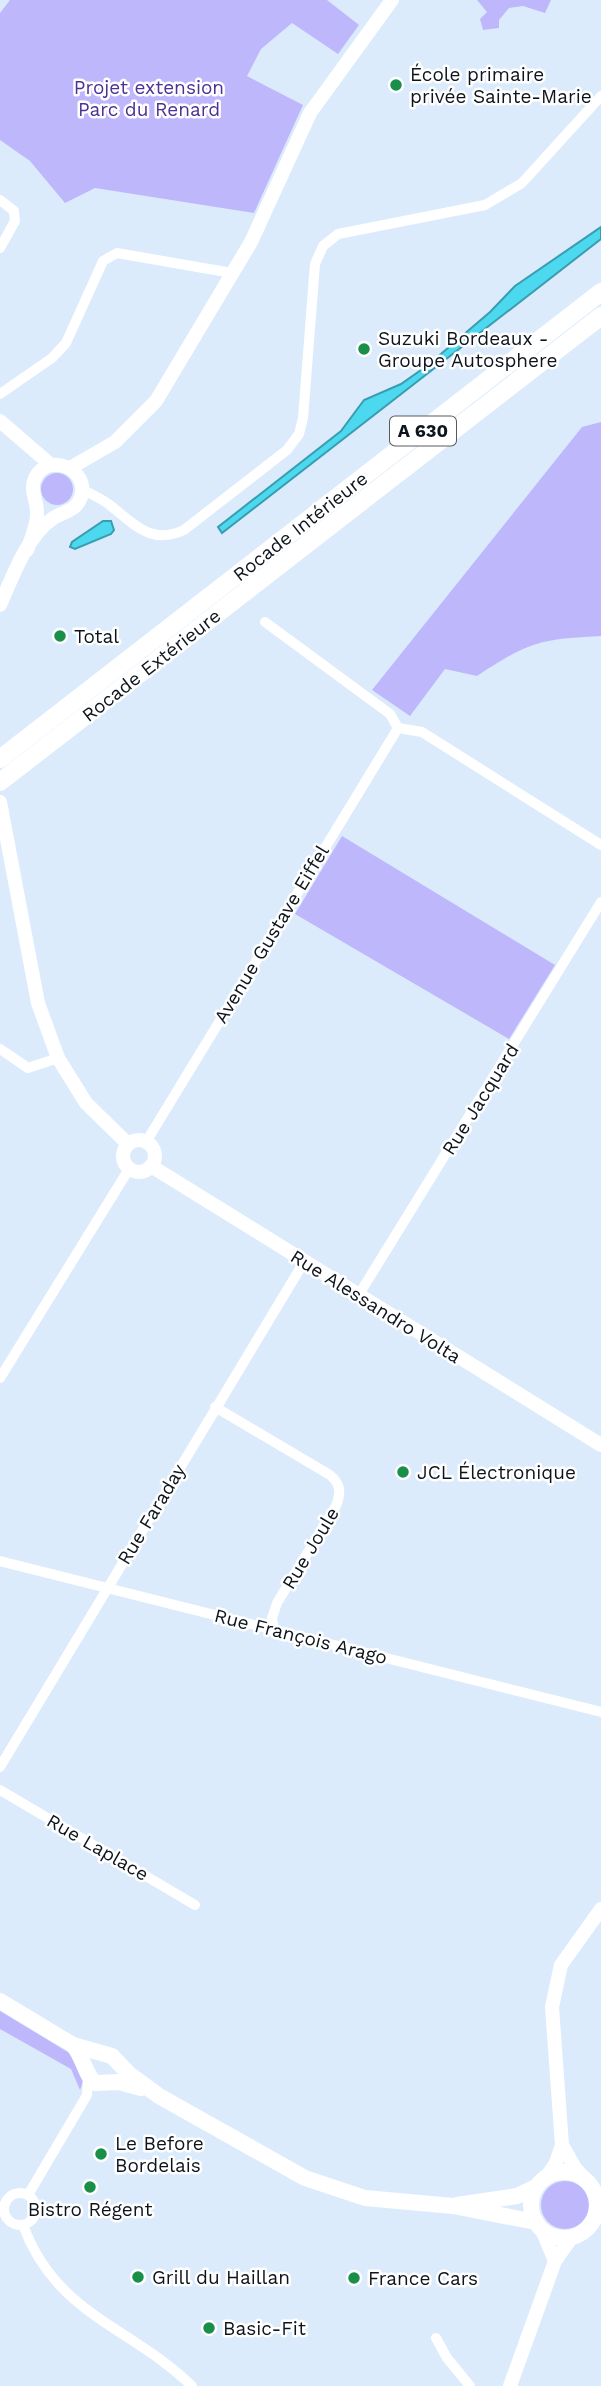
<svg xmlns="http://www.w3.org/2000/svg" width="601" height="2386" viewBox="0 0 601 2386" font-family="'Work Sans',sans-serif">
	<style>
		.green { fill: #bfb7fc }
		.water { fill: #4cd8ef; stroke: #399daf; stroke-width: 2 }
		.lines { fill: none; stroke-linecap: round; stroke-linejoin: round }
		.street { stroke: #fff; stroke-width: 10 }
		.secondary { stroke: #fff; stroke-width: 14 }
		.primary { stroke: #fff; stroke-width: 16 }
		.highway { stroke: #fff; stroke-width: 18 }
		.poi-dot { fill: #198f49; stroke: #fff; stroke-width: 2.5 }
		.labels { text-anchor: middle; stroke-width: 5; stroke-linejoin: round; paint-order: stroke }
		.shield { fill: #fff; stroke: #565a5f; stroke-width: 2 }
		.shield-label { font-size: 18px; font-weight: bold; fill: #0d141b }
		.poi-label { font-size: 19px; fill: #0d141b; stroke: #fff; text-anchor: start }
		.park-label { font-size: 19px; fill: #4b3293; stroke: #fff }
		.street-label { font-size: 19px; fill: #0d141b; stroke: #fff }
	</style>
	<rect width="100%" height="100%" fill="#dbebfc"/>
	<g class="green">
		<polygon points="10,0 327,0 359,25 338,54 292,23 261,49 247,76 303,105 254,213 95,188 65,203 30,161 0,140 0,13"/>
		<polygon points="477,0 551,0 545,13 523,6 509,8 499,20 499,28 483,30 480,19 487,12"/>
		<path d="M601,422V636C539,639 529,642 477,676L445,669L410,716L372,690L582,427Z"/>
		<circle cx="57" cy="489" r="16"/>
		<polygon points="342,836 555,965 509,1039 295,914"/>
		<polygon points="0,2011 71,2054 83,2082 80,2090 71,2069 0,2029"/>
		<circle cx="565" cy="2205" r="24"/>
	</g>
	<g class="water">
		<polygon points="601,227 601,239 222,533 218,527 341,431 364,400 401,384 428,365 490,312 515,286"/>
		<polygon points="103,521 111,521 114,530 111,534 75,549 70,547 72,542"/>
	</g>
	<g class="lines">
		<g class="street">
			<polyline points="0,200 14,211 15,221 0,248"/>
			<polyline points="0,394 52,358 66,343 103,261 117,253 232,273"/>
			<path d="M82,489C92,495 103,499 111,506C135,525 151,545 184,530L287,450L299,434L303,418L315,264L323,246L338,234L485,205L522,183L601,96"/>
			<polyline points="265,622 390,714 398,728"/>
			<polyline points="398,728 422,732 601,845"/>
			<polyline points="0,1049 28,1068 58,1058"/>
			<polyline points="146,1142 398,728"/>
			<polyline points="358,1296 601,902"/>
			<polyline points="0,1378 129,1169"/>
			<path d="M215,1407L330,1475C341,1484 341,1493 336,1506L277,1603L272,1618L274,1629"/>
			<polyline points="0,1561 601,1712"/>
			<polyline points="0,1767 304,1262"/>
			<polyline points="0,1790 195,1905"/>
			<circle cx="20" cy="2209" r="16"/>
			<polyline points="28,2195 87,2095 88,2076"/>
			<path d="M23,2225C56,2315 130,2326 192,2386"/>
			<polyline points="436,2338 447,2358 470,2386"/>
		</g>
		<g class="secondary">
			<polyline points="0,421 51,465"/>
			<polyline points="70,468 115,442 156,401 251,242 310,113 392,0"/>
			<path d="M0,605C12,578 27,536 52,519C63,511 76,512 81,497C90,469 48,451 35,478C29,491 38,501 37,514C37,526 31,539 27,550"/>
			<polyline points="0,802 38,1003 58,1058 86,1103 128,1144"/>
			<circle cx="139" cy="1156" r="16"/>
			<polyline points="151,1166 601,1445"/>
			<polyline points="546,2177 555,2165 562,2145"/>
			<polyline points="585,2179 575,2168 562,2145 552,2007 561,1965 601,1909"/>
			<polyline points="542,2230 555,2261"/>
			<polyline points="510,2386 555,2261 572,2237"/>
		</g>
		<g class="primary">
			<polyline points="0,2001 73,2045 112,2056 129,2074 159,2096 305,2178 365,2198 453,2206 536,2222"/>
			<path d="M73,2045C83,2057 86,2076 95,2083L119,2082L141,2088"/>
			<circle cx="564" cy="2205" r="33"/>
			<polyline points="457,2205 517,2196 536,2187"/>
		</g>
		<g class="highway">
			<polyline points="0,759 601,292"/>
			<polyline points="0,782 601,316"/>
		</g>
	</g>
	<g class="poi-dot">
		<circle cx="396" cy="85" r="7"/>
		<circle cx="364" cy="349" r="7"/>
		<circle cx="60" cy="636" r="7"/>
		<circle cx="403" cy="1472" r="7"/>
		<circle cx="101" cy="2154" r="7"/>
		<circle cx="90" cy="2187" r="7"/>
		<circle cx="138" cy="2277" r="7"/>
		<circle cx="354" cy="2278" r="7"/>
		<circle cx="209" cy="2328" r="7"/>
	</g>
	<g class="labels">
		<rect class="shield" x="390" y="416.5" width="66" height="29" rx="5"/>
		<g class="shield-label">
			<text x="423" y="437">A 630</text>
		</g>
		<g class="poi-label">
			<text x="410" y="81">École primaire<tspan x="410" dy="22">privée Sainte-Marie</tspan></text>
			<text x="378" y="345">Suzuki Bordeaux -<tspan x="378" dy="22">Groupe Autosphere</tspan></text>
			<text x="74" y="643">Total</text>
			<text x="417" y="1479">JCL Électronique</text>
			<text x="115" y="2150">Le Before<tspan x="115" dy="22">Bordelais</tspan></text>
			<text x="90" y="2216" text-anchor="middle">Bistro Régent</text>
			<text x="152" y="2284">Grill du Haillan</text>
			<text x="368" y="2285">France Cars</text>
			<text x="223" y="2335">Basic-Fit</text>
		</g>
		<g class="park-label">
			<text x="149" y="94">Projet extension<tspan x="149" dy="22">Parc du Renard</tspan></text>
		</g>
		<g class="street-label">
			<text transform="translate(300 526) rotate(-38)" y="7">Rocade Intérieure</text>
			<text transform="translate(151 665) rotate(-38)" y="7">Rocade Extérieure</text>
			<text transform="translate(271 934) rotate(-59)" y="7">Avenue Gustave Eiffel</text>
			<text transform="translate(480 1099) rotate(-58)" y="7">Rue Jacquard</text>
			<text transform="translate(376 1306) rotate(32)" y="7">Rue Alessandro Volta</text>
			<text transform="translate(151 1514) rotate(-59)" y="7">Rue Faraday</text>
			<text transform="translate(310 1548) rotate(-59)" y="7">Rue Joule</text>
			<text transform="translate(301 1636) rotate(14)" y="7">Rue François Arago</text>
			<text transform="translate(98 1847) rotate(30)" y="7">Rue Laplace</text>
		</g>
	</g>
</svg>
